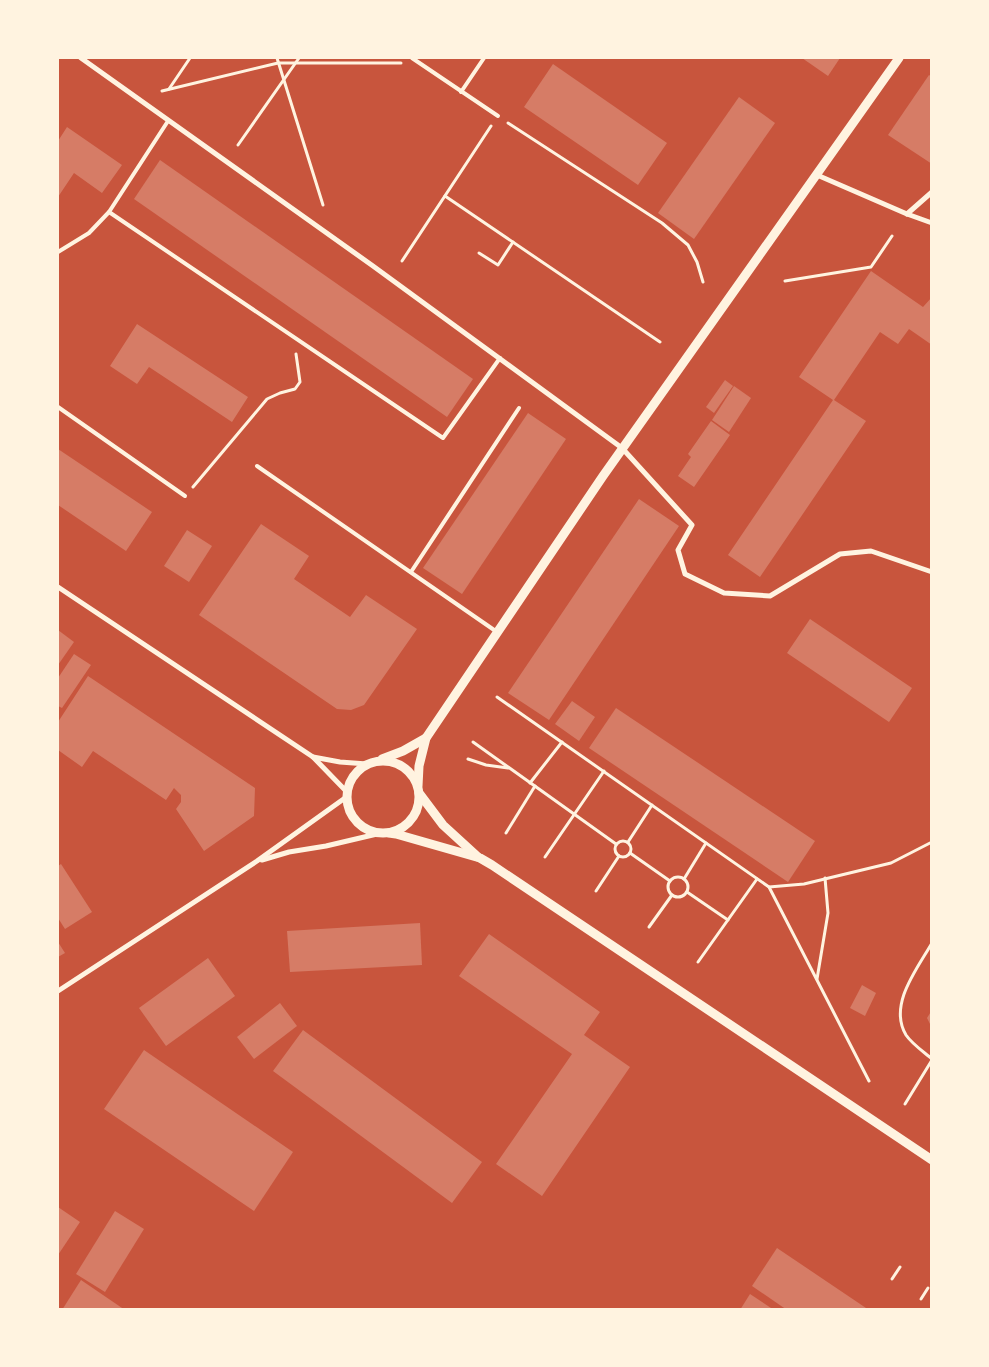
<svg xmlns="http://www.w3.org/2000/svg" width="989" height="1367" viewBox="0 0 989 1367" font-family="'DejaVu Sans',sans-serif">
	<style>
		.building { fill: #d67c66 }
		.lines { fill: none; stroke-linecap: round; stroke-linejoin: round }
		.path { stroke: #fff3e0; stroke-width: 3 }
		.service { stroke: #fff3e0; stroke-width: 4 }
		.minor { stroke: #fff3e0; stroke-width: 5 }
		.tertiary { stroke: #fff3e0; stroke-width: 9 }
	</style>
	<rect width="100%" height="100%" fill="#c8553d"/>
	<g class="building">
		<polygon points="802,58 840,58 828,76"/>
		<polygon points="553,64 667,143 638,185 524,107"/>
		<polygon points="929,75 932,77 932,164 888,135"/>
		<polygon points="739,97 775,123 694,239 658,213"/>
		<polygon points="67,127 122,165 102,193 74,173 58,197 58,141"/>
		<polygon points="160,160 473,379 447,417 134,199"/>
		<polygon points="871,271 923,307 932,297 932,345 909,329 898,344 880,332 834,400 866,421 760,577 728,555 833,400 799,377"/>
		<polygon points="137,324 248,397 232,422 149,367 137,384 110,366"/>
		<polygon points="725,380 733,386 714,413 706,407"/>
		<polygon points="734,386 751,398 729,432 712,420"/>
		<polygon points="528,413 566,439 462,594 423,568"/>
		<polygon points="711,421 730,435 694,487 678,476 691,457 688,454"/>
		<polygon points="58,449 152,512 126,551 58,505"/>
		<polygon points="639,499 679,526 549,720 508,693"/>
		<polygon points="261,524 309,556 294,579 350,617 366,595 417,629 364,705 351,710 337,709 199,615"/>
		<polygon points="187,530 212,546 189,582 164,566"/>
		<polygon points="810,619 912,688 889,722 787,653"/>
		<polygon points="58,630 74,642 58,665"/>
		<polygon points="74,654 91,665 62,708 58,706 58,678"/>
		<polygon points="88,676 255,788 254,816 204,851 176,809 181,802 181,795 174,788 166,800 93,751 82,767 58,750 58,722"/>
		<polygon points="572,701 595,717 579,741 555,724"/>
		<polygon points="616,708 815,841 788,882 589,748"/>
		<polygon points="61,864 92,912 65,929 58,918 58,866"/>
		<polygon points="420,923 422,965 290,972 287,931"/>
		<polygon points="489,934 600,1012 584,1035 630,1067 542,1196 496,1164 572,1054 459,976"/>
		<polygon points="58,942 65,953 58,957"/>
		<polygon points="208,958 235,996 166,1046 139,1008"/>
		<polygon points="862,985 876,993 865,1016 850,1008"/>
		<polygon points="280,1003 297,1026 254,1059 237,1037"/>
		<polygon points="932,1010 932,1028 927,1018"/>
		<polygon points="303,1030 482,1162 452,1203 273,1071"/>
		<polygon points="144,1050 293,1152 254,1211 104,1109"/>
		<polygon points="58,1207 80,1222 58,1255"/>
		<polygon points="115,1211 144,1229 105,1292 76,1274"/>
		<polygon points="777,1248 869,1310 787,1310 752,1286"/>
		<polygon points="81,1280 125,1310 62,1310"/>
		<polygon points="750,1294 774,1310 740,1310"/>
	</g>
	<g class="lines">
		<g class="path">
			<polyline points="277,58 323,205"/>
			<polyline points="169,89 190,58"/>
			<polyline points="162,91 278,63 401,63"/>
			<polyline points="508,123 662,223 688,245 697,262 703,282"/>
			<polyline points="238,145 299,58"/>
			<polyline points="445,196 660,342"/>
			<polyline points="479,253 498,265 513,242"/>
			<polyline points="402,261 491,126"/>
			<polyline points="785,281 871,267 892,236"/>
			<polyline points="193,487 267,399 280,393 295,389 300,382 296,354"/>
			<polyline points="497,697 769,887 869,1081"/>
			<polyline points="473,742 616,844"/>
			<polyline points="468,759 486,765 508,768"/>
			<polyline points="530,783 562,742"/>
			<polyline points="506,833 535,786"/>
			<circle cx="623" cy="849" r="8"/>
			<polyline points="628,842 652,805"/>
			<polyline points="630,853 670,881"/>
			<polyline points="545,857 604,771"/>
			<circle cx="678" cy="887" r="10"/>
			<polyline points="684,879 706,843"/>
			<polyline points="769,887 804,884 891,863 932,842"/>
			<polyline points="596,891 619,856"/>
			<polyline points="687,892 728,920"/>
			<polyline points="649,927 672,895"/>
			<path d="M932,943C917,969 888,1005 906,1035C912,1044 924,1052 932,1059"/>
			<polyline points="698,962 757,879"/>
			<polyline points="817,979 828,913 825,878"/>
			<polyline points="905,1104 932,1060"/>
			<polyline points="892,1279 900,1267"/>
			<polyline points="921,1299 928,1288"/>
		</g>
		<g class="service">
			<polyline points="412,58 498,116"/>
			<polyline points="461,92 484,58"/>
			<polyline points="109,212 443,438 500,358"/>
			<polyline points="58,252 89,233 109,212 168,121"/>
			<polyline points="58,407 185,496"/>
			<polyline points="257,466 497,632"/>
			<polyline points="411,572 519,408"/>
		</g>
		<g class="minor">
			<polyline points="81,58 373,266 622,448 692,525 678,550 685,574 724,593 770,596 840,554 871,551 932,572"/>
			<polyline points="817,175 907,214 932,223"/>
			<polyline points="907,214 932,192"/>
			<polyline points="58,587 313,757 346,791"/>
			<polyline points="313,757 340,762 367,764"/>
			<polyline points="262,860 289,852 326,846 377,834"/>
			<polyline points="58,991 257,861 345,798"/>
		</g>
		<g class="tertiary">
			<polyline points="382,759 403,751 426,738"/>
			<circle cx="383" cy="797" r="36"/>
			<polyline points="418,786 419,766 426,738 603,476 899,58"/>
			<polyline points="419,793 443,825 478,857"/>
			<polyline points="389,833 396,834 480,858 492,865 932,1160"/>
		</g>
	</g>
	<rect width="989" height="1367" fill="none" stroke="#fff3e0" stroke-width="118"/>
</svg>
